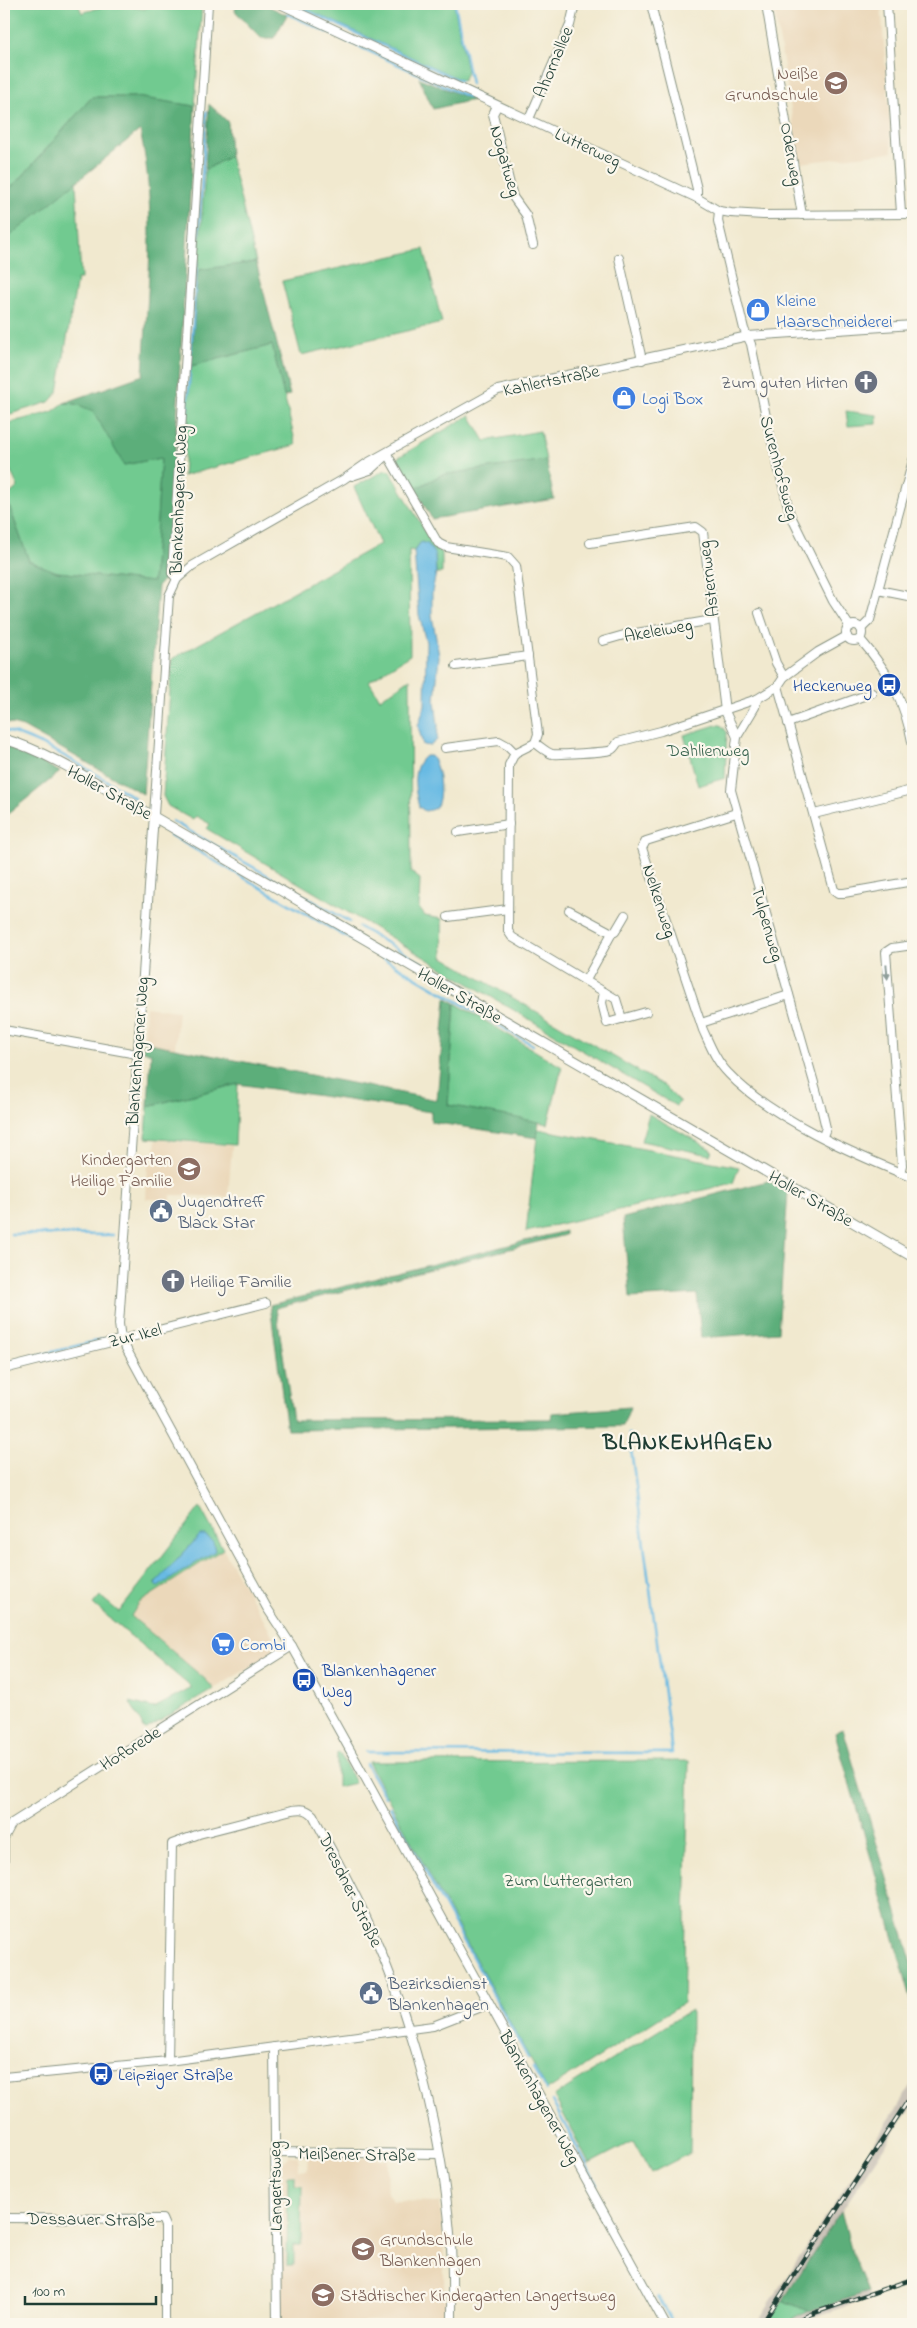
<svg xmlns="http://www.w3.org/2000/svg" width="917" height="2328" viewBox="0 0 917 2328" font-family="'Indie Flower',sans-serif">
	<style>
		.built { fill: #ebd8ba }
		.industrial { fill: #cbc3b8 }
		.green { fill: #71ca90; stroke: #488462 }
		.forest { fill: #5cae7a; stroke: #3e7657 }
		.water { fill: #67bae3; stroke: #437c8c }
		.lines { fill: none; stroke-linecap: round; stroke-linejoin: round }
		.stream { stroke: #67bae3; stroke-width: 2.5 }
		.minor-casing { stroke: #889382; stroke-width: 10 }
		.tertiary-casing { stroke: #889382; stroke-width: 11 }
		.minor { stroke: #fff; stroke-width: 8 }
		.tertiary { stroke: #fff; stroke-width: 9 }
		.rail-casing { stroke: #1f3d34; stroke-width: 4.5 }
		.rail { stroke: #fbf7ec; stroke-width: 2.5; stroke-dasharray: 8; stroke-linecap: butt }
		.oneway { fill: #8f9e9a }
		.labels { text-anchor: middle; stroke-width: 4.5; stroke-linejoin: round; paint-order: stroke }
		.street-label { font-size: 18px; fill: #1f3d34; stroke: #fbf7ec }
		.education-label { font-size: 18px; fill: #785e54; stroke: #fbf7ec; text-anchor: end }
		.shop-label { font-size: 18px; fill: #366cbe; stroke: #fbf7ec; text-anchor: start }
		.worship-label { font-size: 18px; fill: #5b616d; stroke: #fbf7ec; text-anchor: end }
		.transit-label { font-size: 18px; fill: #164399; stroke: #fbf7ec; text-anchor: start }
		.park-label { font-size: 18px; fill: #34604b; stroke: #fbf7ec }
		.service-label { font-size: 18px; fill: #4e5e75; stroke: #fbf7ec; text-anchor: start }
		.district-label { font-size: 22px; font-weight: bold; letter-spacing: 1px; fill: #1f3d34; stroke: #fbf7ec }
	</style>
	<rect width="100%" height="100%" fill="#fbf7ec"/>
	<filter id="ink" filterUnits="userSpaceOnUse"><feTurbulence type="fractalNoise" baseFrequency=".02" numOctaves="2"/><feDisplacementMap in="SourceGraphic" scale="10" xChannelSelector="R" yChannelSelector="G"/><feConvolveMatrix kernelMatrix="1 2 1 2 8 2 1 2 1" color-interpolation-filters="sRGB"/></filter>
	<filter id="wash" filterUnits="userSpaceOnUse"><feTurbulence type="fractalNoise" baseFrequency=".0096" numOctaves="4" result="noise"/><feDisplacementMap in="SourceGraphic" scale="20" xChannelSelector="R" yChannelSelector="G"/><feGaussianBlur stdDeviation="1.12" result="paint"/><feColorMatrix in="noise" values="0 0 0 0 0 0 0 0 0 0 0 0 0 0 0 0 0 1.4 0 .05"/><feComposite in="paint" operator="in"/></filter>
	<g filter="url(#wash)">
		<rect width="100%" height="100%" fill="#f1e9cf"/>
		<g class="built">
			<polygon points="786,4 881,4 892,152 800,163 775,13 777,6"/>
			<polygon points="146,1007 178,1011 175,1048 144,1042"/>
			<polygon points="156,1140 232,1146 228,1197 171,1195 171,1200 146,1199 148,1163 154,1164"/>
			<polygon points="223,1549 279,1647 276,1651 214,1689 206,1680 131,1616 139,1603"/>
			<polygon points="289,2156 298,2156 298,2170 307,2171 308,2156 388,2159 387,2191 393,2201 439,2202 443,2234 445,2322 364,2321 364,2324 282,2324 282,2162"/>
		</g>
		<g class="industrial">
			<polygon points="913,2083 913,2104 766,2324 756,2324"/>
			<polygon points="868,2292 870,2299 813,2317 798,2324 784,2324 808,2311"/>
		</g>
		<g class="green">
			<polygon points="4,4 78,4 82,13 111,4 145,9 147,4 202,4 195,106 136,97 92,97 19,180 4,193"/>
			<polygon points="296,4 454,4 467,72 463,81"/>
			<polygon points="230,156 256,262 198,270 205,170"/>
			<polygon points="76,182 81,279 77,279 58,392 49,402 4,416 4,241"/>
			<polygon points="424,249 442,323 301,355 282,281"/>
			<polygon points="272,345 296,445 183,476 191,366"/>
			<polygon points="64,403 76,404 93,410 124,465 161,458 153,582 57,572 29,561 6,497 18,487 4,457 4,424 52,412"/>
			<polygon points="846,411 877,415 877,424 848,426"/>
			<polygon points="470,415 485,441 540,431 546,460 441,475 415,489 397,458"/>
			<polygon points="385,470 390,471 435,548 442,552 442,573 436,573 435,555 421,542 414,551 409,550 410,655 369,681 380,699 410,679 411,872 420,879 419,908 425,916 442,919 443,957 664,1086 680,1102 676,1106 207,829 210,824 196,816 193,820 168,806 163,796 172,659 380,544 354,487"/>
			<polygon points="716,725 721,725 727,732 725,778 698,786 684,735"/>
			<polygon points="455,1003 562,1067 548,1124 448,1105"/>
			<polygon points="238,1084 235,1145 146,1138 148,1106"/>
			<polygon points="649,1114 712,1150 710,1155 641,1141"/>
			<polygon points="538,1129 739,1167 733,1183 526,1232"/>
			<polygon points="200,1507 223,1549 139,1603 131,1616 206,1680 214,1689 145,1730 130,1702 154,1708 192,1688 93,1604 100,1596 119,1612"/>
			<polygon points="339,1752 355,1783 337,1787 337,1753"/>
			<polygon points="689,1761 683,2003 547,2090 368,1762"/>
			<polygon points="691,2010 690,2153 651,2173 633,2141 589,2164 554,2096"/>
			<polygon points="288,2175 295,2175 295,2185 302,2185 301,2244 294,2244 294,2265 287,2265"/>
			<polygon points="783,2300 808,2311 784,2324 766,2324"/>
		</g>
		<g class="forest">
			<polygon points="236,4 264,4 287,15 274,38 261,38 235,11"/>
			<polygon points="419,78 473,100 433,109"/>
			<path d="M92,97H136L195,106L168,574L158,586L143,794L23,727L4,722V498L6,497L29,561L57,572L153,582L161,458L124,465L93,411L76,404L64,403L143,375C147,294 158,210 140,130L4,241V193L19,180Z"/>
			<polygon points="209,104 228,122 230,156 205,170"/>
			<polygon points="256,262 290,395 284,396 272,345 191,366 198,270"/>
			<polygon points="546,460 554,499 432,519 415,489 441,475"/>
			<polygon points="4,746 17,749 60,772 4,817"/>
			<polygon points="446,998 455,1003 448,1105 539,1122 537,1138 431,1122 431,1112 238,1084 148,1106 151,1053 143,1051 144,1042 437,1100"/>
			<polygon points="768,1181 788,1192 778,1332 701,1338 697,1294 630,1298 623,1218"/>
			<polygon points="565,1231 565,1235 276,1308 293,1420 551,1419 552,1413 630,1407 623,1426 287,1430 270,1305"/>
			<polygon points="843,1729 913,1967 913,2005 835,1733"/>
			<polygon points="841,2211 852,2253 868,2292 808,2311 783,2300"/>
		</g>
		<g class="water">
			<polygon points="421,542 428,544 435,555 436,573 432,592 432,615 439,656 435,701 438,726 437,740 430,746 423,745 418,726 425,705 426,642 419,615 414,551"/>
			<path d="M425,756H431C439,766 442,790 438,803C436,809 431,810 425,811L419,807C415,791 410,768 425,756Z"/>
			<polygon points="200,1535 205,1535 213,1541 215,1551 158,1587 155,1584"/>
		</g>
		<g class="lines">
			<g class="stream">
				<polyline points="293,4 460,81"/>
				<polyline points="455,4 471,84"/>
				<polyline points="288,14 469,97"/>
				<polyline points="187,415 206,112"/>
				<path d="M4,730C51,744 93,773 135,798"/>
				<polyline points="172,821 350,922"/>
				<polyline points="170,835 533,1045"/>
				<polyline points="359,927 476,994"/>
				<polyline points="11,1234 113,1235"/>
				<polyline points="4,1364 104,1339"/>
				<polyline points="366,1752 672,1753 629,1434"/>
				<polyline points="366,1764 385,1797"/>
				<polyline points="390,1807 528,2058"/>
				<polyline points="533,2068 546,2090"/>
				<polyline points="552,2101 597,2184"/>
				<polyline points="658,2297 673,2324"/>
			</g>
		</g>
	</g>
	<g filter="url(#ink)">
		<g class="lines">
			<g class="minor-casing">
				<g id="minor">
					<polyline points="280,4 697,198 719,211 731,213 763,215 913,214"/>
					<polyline points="651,4 697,189 697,198"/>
					<polyline points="766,4 802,215"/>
					<polyline points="887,4 901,213"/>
					<polyline points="497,106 493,114 513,197 526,215 533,245"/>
					<polyline points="529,119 570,25 575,4"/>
					<polyline points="719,211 718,221 744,329 751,344 769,431 790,514 833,601 850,627"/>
					<polyline points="619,258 642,360"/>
					<polyline points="387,454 438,543 446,547 508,557 516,566 538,734 535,743"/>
					<polyline points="352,476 370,470 384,457"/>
					<polyline points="590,543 696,527 703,532 725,711 737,737 731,790 822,1111 826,1128 823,1136"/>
					<polyline points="177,579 172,573 208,4"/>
					<polyline points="878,590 913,597"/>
					<polyline points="759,613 776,663 784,677"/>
					<circle cx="854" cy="633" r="8"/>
					<polyline points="861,629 870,620 913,460"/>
					<path d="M860,639C891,675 904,699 913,746"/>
					<polyline points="603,641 624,635 713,620"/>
					<polyline points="456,666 528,656"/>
					<polyline points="778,686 834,890 838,893 844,893 913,881"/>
					<polyline points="788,723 872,693"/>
					<polyline points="737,737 755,707 757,699"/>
					<polyline points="445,748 499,741 508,746 515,753"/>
					<path d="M736,813L646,841L642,848L703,1030C710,1045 716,1061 728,1073C770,1118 856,1155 913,1178"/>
					<polyline points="814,814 908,791"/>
					<polyline points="458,832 509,824"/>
					<polyline points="569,910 612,933"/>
					<polyline points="448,917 508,909"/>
					<polyline points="586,980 612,933 615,932 625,915"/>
					<polyline points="604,992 602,1003 607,1023 646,1012"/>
					<path d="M622,1019L616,999L512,937L508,931L509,765L515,753L535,743C541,747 546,752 552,754C556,755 608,752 611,750C614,749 616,745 618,742L661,731L757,699L778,686L784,677L818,652L847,636"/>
					<polyline points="701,1023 789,995"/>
					<polyline points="4,1030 137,1054"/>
					<polyline points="900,1173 902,1165 886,952 892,948 913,945"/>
					<polyline points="4,1369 266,1303"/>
					<polyline points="4,1871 4,1838 12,1823 292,1646"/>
					<polyline points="274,2047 277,2324"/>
					<path d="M168,2061L172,1844L199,1834L292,1810C301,1809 306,1808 313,1815C333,1854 356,1892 373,1933C413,2024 442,2134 450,2233C453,2263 452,2294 452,2324"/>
					<polyline points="4,2077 168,2061 433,2026 489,2004"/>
					<polyline points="275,2152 439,2154"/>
					<polyline points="4,2218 162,2219 165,2226 165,2324"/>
					<polyline points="665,2324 355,1759 292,1646 267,1608 121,1339 119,1324 169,596 177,579 192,566 344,479 367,463 498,390 748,336 913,325"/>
				</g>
			</g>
			<g class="tertiary-casing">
				<path id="tertiary" d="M4,739C52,753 98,785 142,810L913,1257"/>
			</g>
			<use href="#minor" class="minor"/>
			<use href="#tertiary" class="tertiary"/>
			<g class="rail-casing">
				<g id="rail">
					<polyline points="762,2324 913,2093"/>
					<polyline points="790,2324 811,2314 913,2279"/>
				</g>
			</g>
			<use href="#rail" class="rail"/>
		</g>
		<defs><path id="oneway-solid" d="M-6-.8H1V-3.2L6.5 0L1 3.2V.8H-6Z" transform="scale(1.25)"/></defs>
		<use class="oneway" href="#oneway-solid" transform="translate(887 972) rotate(85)"/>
	</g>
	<defs>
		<g id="school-disc" transform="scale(1.25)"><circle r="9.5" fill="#8d6e63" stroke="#fbf7ec"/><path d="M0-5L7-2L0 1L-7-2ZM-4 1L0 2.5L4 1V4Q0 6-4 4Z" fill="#fff"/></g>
		<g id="shop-disc" transform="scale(1.25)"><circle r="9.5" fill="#3f7fe0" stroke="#fbf7ec"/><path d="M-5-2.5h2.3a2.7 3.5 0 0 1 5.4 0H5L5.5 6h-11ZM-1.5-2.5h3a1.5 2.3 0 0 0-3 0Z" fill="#fff"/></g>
		<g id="church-disc" transform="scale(1.25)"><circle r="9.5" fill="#6b7280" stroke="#fbf7ec"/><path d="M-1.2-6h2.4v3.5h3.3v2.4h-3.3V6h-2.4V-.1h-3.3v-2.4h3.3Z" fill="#fff"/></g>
		<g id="bus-disc" transform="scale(1.25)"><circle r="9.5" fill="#1a4fb4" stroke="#fbf7ec"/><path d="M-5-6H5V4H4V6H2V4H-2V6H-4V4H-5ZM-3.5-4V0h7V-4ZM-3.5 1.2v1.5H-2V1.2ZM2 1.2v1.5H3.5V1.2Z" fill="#fff"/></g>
		<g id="civic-disc" transform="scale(1.25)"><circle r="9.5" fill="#5c6f8a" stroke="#fbf7ec"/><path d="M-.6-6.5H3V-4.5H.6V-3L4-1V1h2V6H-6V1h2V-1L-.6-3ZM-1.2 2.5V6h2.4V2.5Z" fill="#fff"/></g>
		<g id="supermarket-disc" transform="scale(1.25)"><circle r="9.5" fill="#3f7fe0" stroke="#fbf7ec"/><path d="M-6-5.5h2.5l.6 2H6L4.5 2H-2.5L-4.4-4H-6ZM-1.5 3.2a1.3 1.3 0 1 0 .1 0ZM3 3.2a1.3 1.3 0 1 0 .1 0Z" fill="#fff"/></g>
	</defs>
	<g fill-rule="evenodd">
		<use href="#school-disc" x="836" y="83"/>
		<use href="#shop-disc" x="758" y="310"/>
		<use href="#church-disc" x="866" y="382"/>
		<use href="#shop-disc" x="624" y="398"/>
		<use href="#bus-disc" x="889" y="685"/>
		<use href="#school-disc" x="189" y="1169"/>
		<use href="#civic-disc" x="161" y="1211"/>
		<use href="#church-disc" x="173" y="1281"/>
		<use href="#supermarket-disc" x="223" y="1644"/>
		<use href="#bus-disc" x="304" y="1680"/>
		<use href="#civic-disc" x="371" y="1993"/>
		<use href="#bus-disc" x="101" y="2074"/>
		<use href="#school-disc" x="363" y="2249"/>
		<use href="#school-disc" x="323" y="2295"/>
	</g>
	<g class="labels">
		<g class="street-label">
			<text transform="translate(553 62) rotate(-67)" y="6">Ahornallee</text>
			<text transform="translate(588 147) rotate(25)" y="6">Lutterweg</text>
			<text transform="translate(792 154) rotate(80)" y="6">Oderweg</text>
			<text transform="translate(506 161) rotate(74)" y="6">Nogatweg</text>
			<text transform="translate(551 380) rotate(-12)" y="6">Kahlertstraße</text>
			<text transform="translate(780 468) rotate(75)" y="6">Surenhofsweg</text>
			<text transform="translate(178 500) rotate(-88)" y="6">Blankenhagener Weg</text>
			<text transform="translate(708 579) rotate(-97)" y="6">Asternweg</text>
			<text transform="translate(658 630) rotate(-10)" y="6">Akeleiweg</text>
			<text transform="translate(110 792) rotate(29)" y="6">Holler Straße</text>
			<text transform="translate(660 901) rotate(72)" y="6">Nelkenweg</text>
			<text transform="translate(768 924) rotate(74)" y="6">Tulpenweg</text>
			<text transform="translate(460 995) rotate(30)" y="6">Holler Straße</text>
			<text transform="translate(137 1051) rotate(-86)" y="6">Blankenhagener Weg</text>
			<text transform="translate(811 1198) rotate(30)" y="6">Holler Straße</text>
			<text transform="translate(135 1335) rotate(-14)" y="6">Zur Ikel</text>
			<text transform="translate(130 1748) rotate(-32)" y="6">Hofbrede</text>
			<text transform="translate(351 1890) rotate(64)" y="6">Dresdner Straße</text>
			<text transform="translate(540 2097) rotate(61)" y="6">Blankenhagener Weg</text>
			<text transform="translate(357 2154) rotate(1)" y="6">Meißener Straße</text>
			<text transform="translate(275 2186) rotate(-91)" y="6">Langertsweg</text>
			<text transform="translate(91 2219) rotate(1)" y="6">Dessauer Straße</text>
		</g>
		<g class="education-label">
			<text x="818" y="79">Neiße<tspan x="818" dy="21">Grundschule</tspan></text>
			<text x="172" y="1165">Kindergarten<tspan x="172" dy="21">Heilige Familie</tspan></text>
			<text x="380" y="2245" text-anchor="start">Grundschule<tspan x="380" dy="21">Blankenhagen</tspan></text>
			<text x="340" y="2301" text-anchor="start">Städtischer Kindergarten Langertsweg</text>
		</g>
		<g class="shop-label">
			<text x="776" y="306">Kleine<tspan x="776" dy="21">Haarschneiderei</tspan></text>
			<text x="642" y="404">Logi Box</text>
			<text x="240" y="1650">Combi</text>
		</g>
		<g class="worship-label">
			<text x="848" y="388">Zum guten Hirten</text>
			<text x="190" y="1287" text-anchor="start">Heilige Familie</text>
		</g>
		<g class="transit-label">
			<text x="872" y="691" text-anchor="end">Heckenweg</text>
			<text x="322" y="1676">Blankenhagener<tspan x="322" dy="21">Weg</tspan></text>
			<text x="118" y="2080">Leipziger Straße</text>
		</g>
		<g class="park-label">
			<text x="708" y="756">Dahlienweg</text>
			<text x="568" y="1886">Zum Luttergarten</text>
		</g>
		<g class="service-label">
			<text x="178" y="1207">Jugendtreff<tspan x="178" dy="21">Black Star</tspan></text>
			<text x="388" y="1989">Bezirksdienst<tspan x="388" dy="21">Blankenhagen</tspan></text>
		</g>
		<g class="district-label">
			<text x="688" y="1449">BLANKENHAGEN</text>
		</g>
	</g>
	<rect width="917" height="2328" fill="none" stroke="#fbf7ec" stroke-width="20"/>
	<path d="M25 2296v8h131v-8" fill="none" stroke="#1f3d34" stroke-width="2.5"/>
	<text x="32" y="2296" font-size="15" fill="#1f3d34" stroke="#fbf7ec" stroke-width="4" paint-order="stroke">100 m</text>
</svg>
